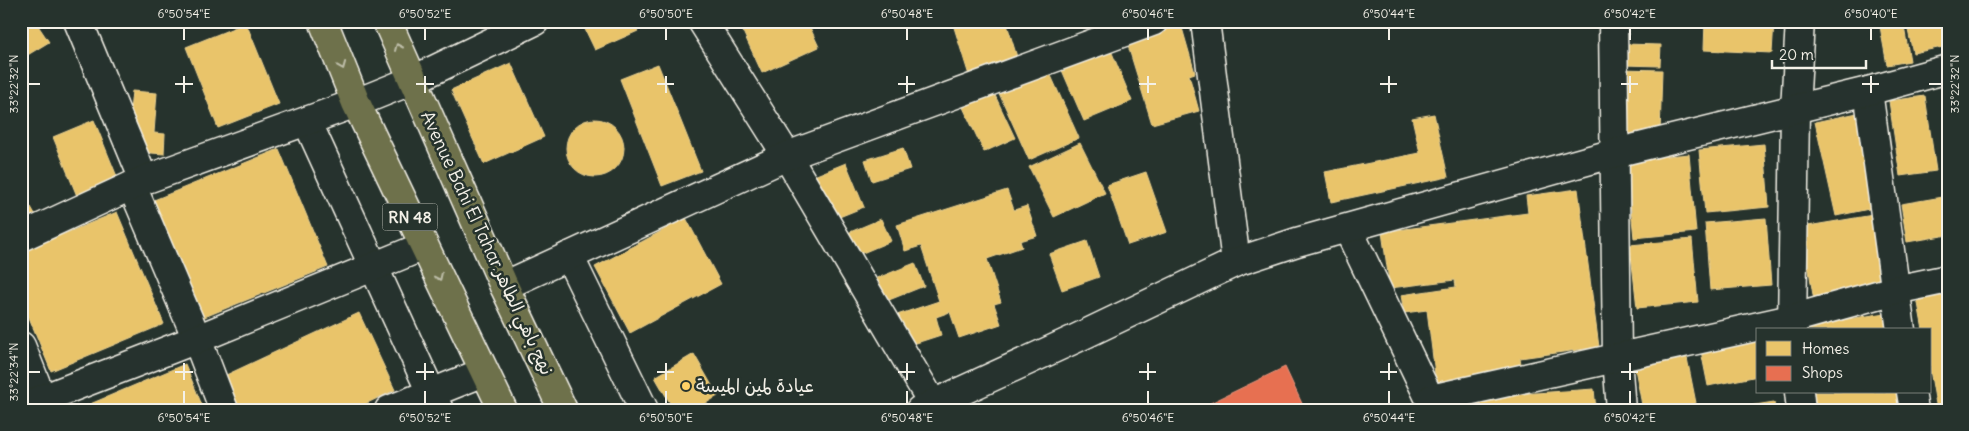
<svg xmlns="http://www.w3.org/2000/svg" width="1969" height="431" viewBox="0 0 1969 431" font-family="Delius,'Playpen Sans Arabic',sans-serif">
	<style>
		.homes { fill: #e9c46a; stroke: #ecd290 }
		.shops { fill: #e76f51; stroke: #eb967e }
		.lines { fill: none; stroke-linecap: round; stroke-linejoin: round }
		.minor-casing { stroke: #f4f1e8; stroke-width: 31 }
		.major-casing { stroke: #f4f1e8; stroke-width: 31 }
		.minor { stroke: #26332d; stroke-width: 28 }
		.major { stroke: #6e714b; stroke-width: 28 }
		.oneway { stroke: #bebea9 }
		.ticks { fill: none; stroke: #f4f1e8; stroke-width: 2 }
		.poi-dot { fill: #ffd166; stroke: #26332d; stroke-width: 2 }
		.labels { text-anchor: middle; stroke-width: 5; stroke-linejoin: round; paint-order: stroke }
		.shield { fill: #26332d; stroke: #b6b8b0; stroke-width: 1 }
		.shield-label { font-size: 16px; font-weight: bold; fill: #f4f1e8 }
		.street-label { font-size: 18px; fill: #f4f1e8; stroke: #26332d }
		.poi-label { font-size: 18px; fill: #f4f1e8; stroke: #26332d; text-anchor: start }
		.neatline { fill: none; stroke: #f4f1e8; stroke-width: 2 }
		.ticks-label { font-size: 12px; text-anchor: middle; fill: #f4f1e8 }
	</style>
	<rect width="100%" height="100%" fill="#26332d"/>
	<filter id="ink" filterUnits="userSpaceOnUse"><feTurbulence type="fractalNoise" baseFrequency=".02" numOctaves="2"/><feDisplacementMap in="SourceGraphic" scale="10" xChannelSelector="R" yChannelSelector="G"/><feConvolveMatrix kernelMatrix="1 2 1 2 8 2 1 2 1" color-interpolation-filters="sRGB"/></filter>
	<g filter="url(#ink)">
		<g class="homes">
			<polygon points="21,21 35,21 49,42 21,59"/>
			<polygon points="581,21 634,21 638,31 595,50"/>
			<polygon points="738,21 807,21 819,47 762,73"/>
			<polygon points="952,21 1006,21 1021,70 972,85"/>
			<polygon points="1180,21 1195,73 1189,75 1199,111 1152,124 1125,36"/>
			<polygon points="1705,21 1774,21 1772,53 1704,50"/>
			<polygon points="1879,21 1903,21 1910,61 1887,65"/>
			<polygon points="1906,21 1948,21 1948,46 1913,53"/>
			<polygon points="246,23 279,104 218,128 186,47"/>
			<polygon points="1623,44 1661,45 1660,66 1623,65"/>
			<polygon points="1110,48 1132,101 1084,121 1061,68"/>
			<polygon points="511,63 544,137 484,164 451,90"/>
			<polygon points="658,64 701,171 662,186 620,79"/>
			<polygon points="1048,69 1079,138 1029,160 998,91"/>
			<polygon points="1620,69 1662,70 1660,135 1618,134"/>
			<polygon points="25,78 29,104 21,105 21,79"/>
			<polygon points="992,89 1015,138 984,152 961,103"/>
			<polygon points="132,91 157,93 154,133 165,134 164,154 126,151"/>
			<polygon points="1925,96 1936,171 1900,176 1889,101"/>
			<polygon points="1862,112 1883,206 1836,216 1815,122"/>
			<polygon points="1434,114 1448,177 1331,202 1325,172 1420,153 1412,118"/>
			<circle cx="595" cy="148" r="29"/>
			<polygon points="94,120 118,179 77,196 53,137"/>
			<polygon points="1080,143 1105,193 1054,217 1029,167"/>
			<polygon points="1764,144 1769,207 1705,213 1699,150"/>
			<polygon points="903,148 910,169 872,181 865,160"/>
			<polygon points="279,149 328,267 202,318 154,200"/>
			<polygon points="1689,154 1696,232 1634,238 1626,160"/>
			<polygon points="846,163 864,207 827,222 809,178"/>
			<polygon points="1146,172 1167,232 1128,245 1107,185"/>
			<polygon points="1578,189 1599,347 1520,358 1522,370 1436,382 1427,310 1404,313 1401,295 1456,287 1455,280 1390,288 1382,232 1528,213 1526,196"/>
			<polygon points="1007,190 1014,210 1027,206 1037,236 1020,241 1022,247 987,259 1001,302 994,304 1001,324 959,338 950,312 936,317 941,335 907,346 897,315 939,301 921,246 905,251 897,225"/>
			<polygon points="1948,196 1948,235 1907,242 1901,204"/>
			<polygon points="31,207 35,214 21,220 21,211"/>
			<polygon points="117,212 164,324 51,371 21,298 21,252"/>
			<polygon points="1873,215 1886,289 1814,301 1802,227"/>
			<polygon points="686,218 721,284 630,333 595,267"/>
			<polygon points="1766,218 1771,285 1710,290 1705,223"/>
			<polygon points="881,219 891,241 853,257 843,235"/>
			<polygon points="1692,239 1698,302 1637,308 1630,245"/>
			<polygon points="1087,241 1099,277 1062,290 1049,254"/>
			<polygon points="915,263 924,286 874,306 865,283"/>
			<polygon points="1948,292 1948,410 1937,410 1930,370 1930,330 1923,330 1917,298"/>
			<polygon points="1892,312 1895,330 1792,330 1792,328"/>
			<polygon points="359,313 395,390 352,410 240,410 224,376"/>
			<polygon points="1758,340 1758,376 1708,386 1701,351"/>
			<polygon points="694,354 718,396 694,410 674,410 655,377"/>
			<polygon points="1687,358 1696,403 1664,410 1643,410 1635,369"/>
			<polygon points="185,364 204,410 76,410"/>
			<polygon points="1594,389 1596,410 1478,410 1477,397"/>
			<polygon points="1802,392 1905,392 1908,410 1805,410"/>
			<polygon points="1774,402 1775,410 1724,410"/>
		</g>
		<polygon class="shops" points="1285,367 1305,410 1196,410"/>
		<g class="lines">
			<g class="minor-casing">
				<g id="minor">
					<polyline points="78,21 144,180"/>
					<polyline points="702,21 787,156 933,404"/>
					<polyline points="1205,21 1236,262"/>
					<polyline points="1613,21 1617,358 1621,410"/>
					<polyline points="1868,91 1901,330"/>
					<polyline points="307,121 439,410"/>
					<polyline points="132,186 197,339 224,410"/>
					<polyline points="1348,229 1435,410"/>
					<polyline points="21,237 144,180 356,103 413,80 535,21"/>
					<polyline points="569,256 644,410"/>
					<polyline points="504,286 787,156 1154,21"/>
					<polyline points="1792,330 1795,109 1800,21"/>
					<polyline points="21,346 42,399"/>
					<polyline points="1799,392 1801,410"/>
					<polyline points="1911,392 1914,410"/>
					<polyline points="1431,399 1791,319 1895,290 1948,279"/>
					<polyline points="21,410 42,399 197,339 424,246"/>
					<polyline points="389,410 484,372"/>
					<polyline points="920,410 1077,338 1236,262 1297,242 1615,153 1868,91 1948,69"/>
				</g>
			</g>
			<g class="major-casing">
				<g id="major">
					<polyline points="323,21 356,103 503,410"/>
					<polyline points="387,21 504,286 563,410"/>
				</g>
			</g>
			<use href="#minor" class="minor"/>
			<use href="#major" class="major"/>
		</g>
		<defs><path id="oneway-chevron" d="M-2-3.5L2.5 0L-2 3.5" fill="none" stroke-width="1.6" stroke-linecap="round" stroke-linejoin="round" transform="scale(1.25)"/></defs>
		<g class="oneway">
			<use href="#oneway-chevron" transform="translate(398 47) rotate(-114)"/>
			<use href="#oneway-chevron" transform="translate(342 66) rotate(68)"/>
			<use href="#oneway-chevron" transform="translate(439 277) rotate(65)"/>
		</g>
	</g>
	<path class="ticks" d="M184,28V40M425,28V40M666,28V40M907,28V40M1148,28V40M1389,28V40M1630,28V40M1871,28V40M184,76V93M425,76V93M666,76V93M907,76V93M1148,76V93M1389,76V93M1630,76V93M1871,76V93M28,84H40M175,84H193M416,84H434M657,84H674M898,84H915M1139,84H1156M1380,84H1397M1621,84H1638M1862,84H1879M1929,84H1942M184,363V380M425,363V380M666,363V380M907,363V380M1148,363V380M1389,363V380M1630,363V380M28,372H40M175,372H193M416,372H434M657,372H674M898,372H915M1139,372H1156M1380,372H1397M1621,372H1638M184,391V404M425,391V404M666,391V404M907,391V404M1148,391V404M1389,391V404M1630,391V404"/>
	<circle class="poi-dot" cx="686" cy="386" r="5"/>
	<g class="labels">
		<rect class="shield" x="382.5" y="203.5" width="55" height="27" rx="4"/>
		<g class="shield-label">
			<text x="410" y="223">RN 48</text>
		</g>
		<g class="street-label">
			<text transform="translate(487 243) rotate(65)" y="6">Avenue Bahi El Tahar,نهج باهي الطاهر</text>
		</g>
		<g class="poi-label">
			<text x="696" y="392">عيادة لمين الميسة</text>
		</g>
	</g>
	<rect width="1969" height="431" fill="none" stroke="#26332d" stroke-width="55"/>
	<rect x="1756" y="328" width="175" height="65" fill="#26332d" stroke="#787f78"/>
	<rect x="1766" y="341" width="25" height="15" fill="#e9c46a" stroke="#787f78"/>
	<text x="1802" y="354" font-size="15" fill="#f4f1e8">Homes</text>
	<rect x="1766" y="366" width="25" height="15" fill="#e76f51" stroke="#787f78"/>
	<text x="1802" y="378" font-size="15" fill="#f4f1e8">Shops</text>
	<path d="M1772 60v8h94v-8" fill="none" stroke="#f4f1e8" stroke-width="2.5"/>
	<text x="1779" y="60" font-size="15" fill="#f4f1e8" stroke="#26332d" stroke-width="4" paint-order="stroke">20 m</text>
	<rect x="28" y="28" width="1914" height="376" class="neatline"/>
	<g class="ticks-label">
		<text x="184" y="18">6°50'54"E</text>
		<text x="425" y="18">6°50'52"E</text>
		<text x="666" y="18">6°50'50"E</text>
		<text x="907" y="18">6°50'48"E</text>
		<text x="1148" y="18">6°50'46"E</text>
		<text x="1389" y="18">6°50'44"E</text>
		<text x="1630" y="18">6°50'42"E</text>
		<text x="1871" y="18">6°50'40"E</text>
		<text transform="translate(1955 84) rotate(-90)" y="4">33°22'32"N</text>
		<text transform="translate(14 84) rotate(-90)" y="4">33°22'32"N</text>
		<text transform="translate(14 372) rotate(-90)" y="4">33°22'34"N</text>
		<text x="184" y="422">6°50'54"E</text>
		<text x="425" y="422">6°50'52"E</text>
		<text x="666" y="422">6°50'50"E</text>
		<text x="907" y="422">6°50'48"E</text>
		<text x="1148" y="422">6°50'46"E</text>
		<text x="1389" y="422">6°50'44"E</text>
		<text x="1630" y="422">6°50'42"E</text>
	</g>
</svg>
